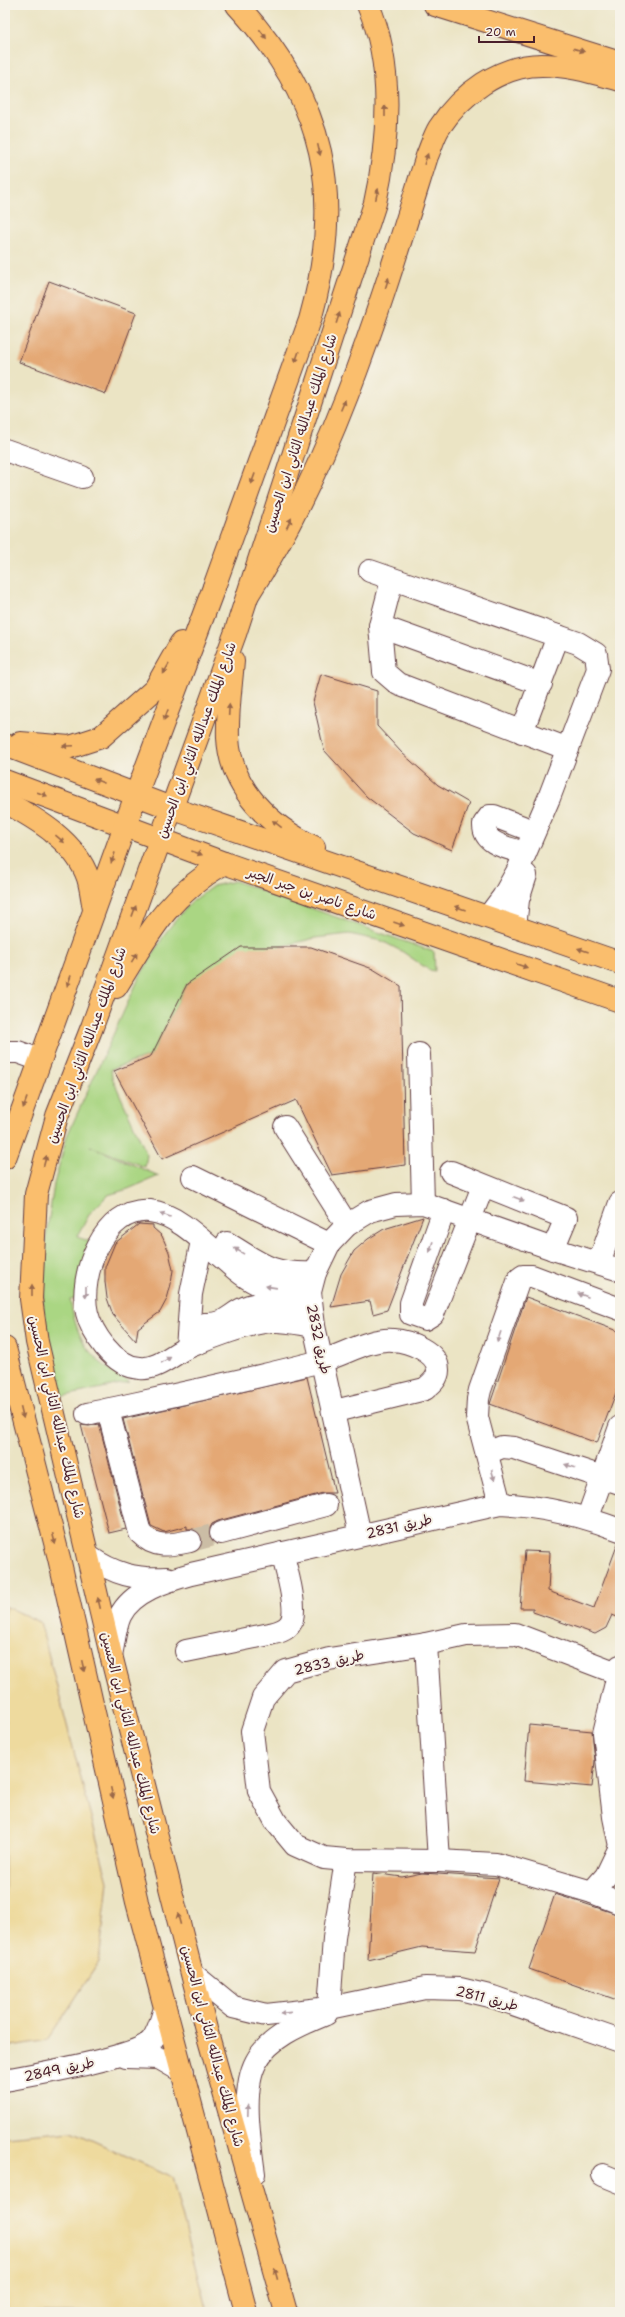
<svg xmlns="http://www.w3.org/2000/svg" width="625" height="2317" viewBox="0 0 625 2317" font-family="'Shantell Sans','Playpen Sans Arabic',sans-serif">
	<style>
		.green { fill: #aad683; stroke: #7a7a57 }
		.sand { fill: #eeda9e; stroke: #9c7c64 }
		.building { fill: #e4a875 }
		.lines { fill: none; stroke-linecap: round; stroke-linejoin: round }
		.minor-tunnel { stroke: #cbbda5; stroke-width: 22; stroke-dasharray: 22 11; stroke-linecap: butt }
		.minor-casing { stroke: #623d42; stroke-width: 24 }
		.major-casing { stroke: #623d42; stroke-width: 24 }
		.highway-casing { stroke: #623d42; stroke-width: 24 }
		.minor { stroke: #fff; stroke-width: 22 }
		.major { stroke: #fabe6d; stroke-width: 22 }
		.highway { stroke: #fabe6d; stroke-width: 22 }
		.oneway { fill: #996749 }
		.oneway2 { fill: #ae9aa0 }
		.labels { text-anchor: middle; stroke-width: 4; stroke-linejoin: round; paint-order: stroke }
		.street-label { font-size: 14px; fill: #4a1f2b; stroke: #f7f3e8 }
	</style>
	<rect width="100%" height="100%" fill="#f7f3e8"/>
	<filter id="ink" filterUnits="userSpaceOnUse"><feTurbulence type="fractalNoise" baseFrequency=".025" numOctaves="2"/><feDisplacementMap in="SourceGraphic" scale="8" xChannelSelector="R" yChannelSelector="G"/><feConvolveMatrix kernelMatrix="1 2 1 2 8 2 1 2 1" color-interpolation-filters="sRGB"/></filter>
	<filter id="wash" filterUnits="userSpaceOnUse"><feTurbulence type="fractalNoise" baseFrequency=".012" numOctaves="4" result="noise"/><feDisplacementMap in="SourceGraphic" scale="16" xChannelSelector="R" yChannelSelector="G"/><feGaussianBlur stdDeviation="0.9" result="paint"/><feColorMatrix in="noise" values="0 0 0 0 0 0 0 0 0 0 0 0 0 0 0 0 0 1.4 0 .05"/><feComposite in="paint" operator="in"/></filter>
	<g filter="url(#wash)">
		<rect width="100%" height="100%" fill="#ebe4c4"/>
		<path class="green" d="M235,881L434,952L435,971L429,970L403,952L382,941L349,934L315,938L259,952L187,984L151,1056L111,1069L112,1077L147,1155L145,1167L90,1146L159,1176L128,1189L108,1195L90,1213L77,1237L95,1243L84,1297L70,1300C75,1326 81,1346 101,1363C110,1370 121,1375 130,1382L60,1397L43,1311V1258L54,1184L67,1136L139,978L166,932L189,904L213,886Z"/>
		<g class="sand">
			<polygon points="5,1606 40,1622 108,1882 99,1962 48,2040 5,2047"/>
			<polygon points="72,2131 172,2177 207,2312 9,2312 5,2303 5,2137"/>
		</g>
		<g id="blocks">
			<g class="building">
				<polygon points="49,281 136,313 106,394 19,362"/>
				<polygon points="321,674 377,691 377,726 402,753 438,785 469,803 452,850 414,833 367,797 324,750 313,702"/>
				<polygon points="241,947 311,947 373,969 401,986 405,1165 332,1175 296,1100 162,1159 114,1071 151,1056 187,984"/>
				<polygon points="423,1217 387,1310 373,1314 370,1301 331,1307 341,1274 354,1251 368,1239 384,1229"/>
				<polygon points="139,1224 153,1225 153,1228 162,1236 169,1252 173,1270 171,1284 167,1299 160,1312 138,1328 136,1341 113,1315 107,1298 105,1282 105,1267 115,1243"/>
				<polygon points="526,1297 620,1332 620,1382 597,1443 490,1404"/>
				<polygon points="307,1377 335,1493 323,1493 218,1521 212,1524 209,1530 209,1537 213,1542 202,1545 200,1533 194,1529 187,1529 187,1526 164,1532 151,1526 123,1419"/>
				<polygon points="99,1424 126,1529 109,1533 81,1425 89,1426"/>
				<polygon points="618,1543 620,1543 620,1618 612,1615 606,1628 595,1634 533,1612 533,1608 520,1608 525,1551 550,1552 548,1591 594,1608"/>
				<polygon points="529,1725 592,1731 595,1761 592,1787 524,1781"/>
				<polygon points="373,1873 402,1877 422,1873 499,1878 475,1951 422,1947 368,1960"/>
				<polygon points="555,1894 620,1915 620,2001 529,1969"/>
			</g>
		</g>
	</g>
	<g filter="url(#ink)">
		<use href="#blocks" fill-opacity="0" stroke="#623d42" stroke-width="1"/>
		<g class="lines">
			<polyline class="minor-tunnel" points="190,1541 221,1533"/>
			<g class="minor-casing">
				<g id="minor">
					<polyline points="5,450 82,477"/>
					<polyline points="370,571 578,643 596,654 598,669 549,798 518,870 503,897 488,917"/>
					<polyline points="392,580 380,626 384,672 398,684 568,749"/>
					<polyline points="380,626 541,684"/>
					<polyline points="522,732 558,636"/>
					<path d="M525,853C509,848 483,845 484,824L490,816H494L533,831"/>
					<polyline points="515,927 518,900 526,875"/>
					<polyline points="5,1052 18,1052 40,1060"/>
					<polyline points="419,1054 423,1203"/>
					<polyline points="285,1127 347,1225"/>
					<polyline points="451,1172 566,1218 553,1249"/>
					<polyline points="193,1177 329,1244"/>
					<polyline points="444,1210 411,1303 411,1314 425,1319 433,1314 483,1186"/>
					<path d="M227,1243C262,1265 272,1275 315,1273"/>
					<polyline points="599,1263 620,1203"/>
					<path d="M310,1292C293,1290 271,1291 256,1283C223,1266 187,1215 150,1211C104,1206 78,1276 87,1313C90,1326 97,1337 105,1347C114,1358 125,1367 140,1368C157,1370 172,1355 186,1348C207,1339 251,1322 272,1321C286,1320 300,1324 314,1326"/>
					<path d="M204,1324C229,1325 230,1312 249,1306C267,1300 287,1308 305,1312"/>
					<polyline points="187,1348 191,1294 202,1241"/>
					<path d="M108,1410L140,1533C155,1549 171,1545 190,1541"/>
					<path d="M87,1414C165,1397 244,1381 321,1361C344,1355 369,1338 393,1340C409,1341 438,1352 438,1370C438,1379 431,1384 425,1389L335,1411"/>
					<polyline points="487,1453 502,1447 514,1448 620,1483"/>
					<polyline points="500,1504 477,1417 478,1399 480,1390 519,1279 523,1276 532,1276 620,1309"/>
					<polyline points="588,1517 620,1427"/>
					<polyline points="221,1533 326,1505"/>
					<polyline points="360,1535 314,1326 310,1292 315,1273 329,1244 347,1225 370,1211 396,1204 423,1203 553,1249 620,1270"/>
					<path d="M88,1556C114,1574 136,1580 167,1578"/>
					<polyline points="426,1644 439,1861"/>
					<path d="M186,1651L270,1634C278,1632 285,1631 290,1624C299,1611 286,1568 282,1553"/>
					<path d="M111,1655C114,1642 115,1627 120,1616C132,1591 166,1581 191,1574L500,1504C542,1506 581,1515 620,1530"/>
					<polyline points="620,1666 604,1733 614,1817 620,1846"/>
					<polyline points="617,1673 515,1634 466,1635 426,1644 329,1659 286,1671 263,1698 252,1731 259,1791 276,1822 295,1845 324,1858 346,1860 439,1861 496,1864 592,1892 620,1903"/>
					<polyline points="592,1892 606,1876 620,1847"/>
					<polyline points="194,1975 233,2007 266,2015 329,2008 425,1988 460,1989 493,1997 620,2041"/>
					<polyline points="329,2008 334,1938 346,1860"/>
					<polyline points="126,2057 159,2058 183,2072"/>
					<path d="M5,2080C32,2075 138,2057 152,2040C159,2031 161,2019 165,2009"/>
					<path d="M254,2174C250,2143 241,2090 256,2062C269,2037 302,2024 326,2014"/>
					<polyline points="603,2175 620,2182"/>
				</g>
			</g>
			<g class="major-casing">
				<g id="major">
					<path d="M233,661C231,686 227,713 228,738C231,790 270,826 314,847"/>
					<polyline points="20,743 70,747 101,737 155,689 181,643"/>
					<polyline points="5,745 171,808 620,963"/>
					<polyline points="5,781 224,863 620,1001"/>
					<path d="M5,802C37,819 76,842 88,878C91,888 92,899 94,909"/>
					<path d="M116,987C150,932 166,898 224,863"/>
					<polyline points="5,1158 136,795 214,587"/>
					<polyline points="5,1348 59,1558 137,1902 246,2312"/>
					<path d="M286,2312L206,2029L111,1655L37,1342L31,1299L36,1194L57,1116L92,1027L235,634L375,203C389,141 394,64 368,5"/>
				</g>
			</g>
			<g class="highway-casing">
				<g id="highway">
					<polyline points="435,5 620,63"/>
					<path d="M214,587L310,320C345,195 326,101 237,5"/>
					<path d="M249,593C335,460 380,306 427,156C431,147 434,136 439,128C461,94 500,65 542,65C569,65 594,73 620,80"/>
				</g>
			</g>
			<use href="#minor" class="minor"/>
			<use href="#major" class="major"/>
			<use href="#highway" class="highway"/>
		</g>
		<defs><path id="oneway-solid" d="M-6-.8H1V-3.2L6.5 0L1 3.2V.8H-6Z"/></defs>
		<g class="oneway">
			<use href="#oneway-solid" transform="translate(263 34) rotate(53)"/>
			<use href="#oneway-solid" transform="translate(579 50) rotate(17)"/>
			<use href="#oneway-solid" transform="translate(385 111) rotate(-90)"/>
			<use href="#oneway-solid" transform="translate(319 150) rotate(77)"/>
			<use href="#oneway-solid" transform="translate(426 159) rotate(-71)"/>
			<use href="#oneway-solid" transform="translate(377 194) rotate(-77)"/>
			<use href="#oneway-solid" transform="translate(387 283) rotate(-73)"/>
			<use href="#oneway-solid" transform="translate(338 318) rotate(-72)"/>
			<use href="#oneway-solid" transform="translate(297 357) rotate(109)"/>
			<use href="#oneway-solid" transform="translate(343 405) rotate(-67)"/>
			<use href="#oneway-solid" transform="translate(253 479) rotate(110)"/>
			<use href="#oneway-solid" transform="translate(289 523) rotate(-64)"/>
			<use href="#oneway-solid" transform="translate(166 669) rotate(120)"/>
			<use href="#oneway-solid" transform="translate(229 710) rotate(-87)"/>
			<use href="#oneway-solid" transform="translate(166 715) rotate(111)"/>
			<use href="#oneway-solid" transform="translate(68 746) rotate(178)"/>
			<use href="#oneway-solid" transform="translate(99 781) rotate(-159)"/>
			<use href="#oneway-solid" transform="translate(42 794) rotate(20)"/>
			<use href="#oneway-solid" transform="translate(277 824) rotate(-142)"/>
			<use href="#oneway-solid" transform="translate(60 839) rotate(40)"/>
			<use href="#oneway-solid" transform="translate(197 853) rotate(20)"/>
			<use href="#oneway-solid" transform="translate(113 858) rotate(110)"/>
			<use href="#oneway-solid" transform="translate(460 908) rotate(-161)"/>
			<use href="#oneway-solid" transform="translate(134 911) rotate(-70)"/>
			<use href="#oneway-solid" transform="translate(399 924) rotate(19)"/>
			<use href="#oneway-solid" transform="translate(583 950) rotate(-161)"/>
			<use href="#oneway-solid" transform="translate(134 958) rotate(-58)"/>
			<use href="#oneway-solid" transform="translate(522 966) rotate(19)"/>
			<use href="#oneway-solid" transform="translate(69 981) rotate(110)"/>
			<use href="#oneway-solid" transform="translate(25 1103) rotate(110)"/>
			<use href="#oneway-solid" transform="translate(45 1161) rotate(-75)"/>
			<use href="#oneway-solid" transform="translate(32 1290) rotate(-90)"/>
			<use href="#oneway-solid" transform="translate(22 1413) rotate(76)"/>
			<use href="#oneway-solid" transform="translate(54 1539) rotate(76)"/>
			<use href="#oneway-solid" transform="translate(99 1603) rotate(-103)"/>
			<use href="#oneway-solid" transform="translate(83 1666) rotate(77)"/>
			<use href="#oneway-solid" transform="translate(112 1793) rotate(77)"/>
			<use href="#oneway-solid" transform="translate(179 1919) rotate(-105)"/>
			<use href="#oneway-solid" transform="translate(276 2274) rotate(-105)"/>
		</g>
		<g class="oneway2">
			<use href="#oneway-solid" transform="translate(519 1199) rotate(21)"/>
			<use href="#oneway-solid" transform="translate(165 1215) rotate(-160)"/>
			<use href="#oneway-solid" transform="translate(431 1247) rotate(109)"/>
			<use href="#oneway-solid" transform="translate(239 1251) rotate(-148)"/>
			<use href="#oneway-solid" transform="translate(271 1287) rotate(-172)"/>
			<use href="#oneway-solid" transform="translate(86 1292) rotate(90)"/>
			<use href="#oneway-solid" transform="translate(583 1295) rotate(-159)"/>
			<use href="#oneway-solid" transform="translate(499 1337) rotate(109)"/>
			<use href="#oneway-solid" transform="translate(166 1360) rotate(-31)"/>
			<use href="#oneway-solid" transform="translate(570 1466) rotate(-162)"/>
			<use href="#oneway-solid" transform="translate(493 1475) rotate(75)"/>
			<use href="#oneway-solid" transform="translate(285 2013) rotate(174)"/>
			<use href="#oneway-solid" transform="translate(248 2110) rotate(-88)"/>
		</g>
	</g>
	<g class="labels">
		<g class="street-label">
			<text transform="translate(300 433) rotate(-72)" y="5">شارع الملك عبدالله الثاني ابن الحسين</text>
			<text transform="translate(196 740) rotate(-70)" y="5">شارع الملك عبدالله الثاني ابن الحسين</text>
			<text transform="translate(312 893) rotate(19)" y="5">شارع ناصر بن جبر الجبر</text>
			<text transform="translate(86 1045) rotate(-70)" y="5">شارع الملك عبدالله الثاني ابن الحسين</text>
			<text transform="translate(319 1339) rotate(78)" y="5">طريق 2832</text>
			<text transform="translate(57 1417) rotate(77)" y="5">شارع الملك عبدالله الثاني ابن الحسين</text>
			<text transform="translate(399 1526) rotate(-13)" y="5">طريق 2831</text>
			<text transform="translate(329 1662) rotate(-13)" y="5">طريق 2833</text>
			<text transform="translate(131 1733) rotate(76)" y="5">شارع الملك عبدالله الثاني ابن الحسين</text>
			<text transform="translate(487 1998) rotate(14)" y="5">طريق 2811</text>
			<text transform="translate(213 2046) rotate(75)" y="5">شارع الملك عبدالله الثاني ابن الحسين</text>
			<text transform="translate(59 2069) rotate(-12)" y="5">طريق 2849</text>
		</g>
	</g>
	<rect width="625" height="2317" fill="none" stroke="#f7f3e8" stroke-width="20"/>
	<path d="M479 36v6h55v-6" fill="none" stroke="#4a1f2b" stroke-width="2"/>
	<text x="485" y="36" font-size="12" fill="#4a1f2b" stroke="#f7f3e8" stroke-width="3" paint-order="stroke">20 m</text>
</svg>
